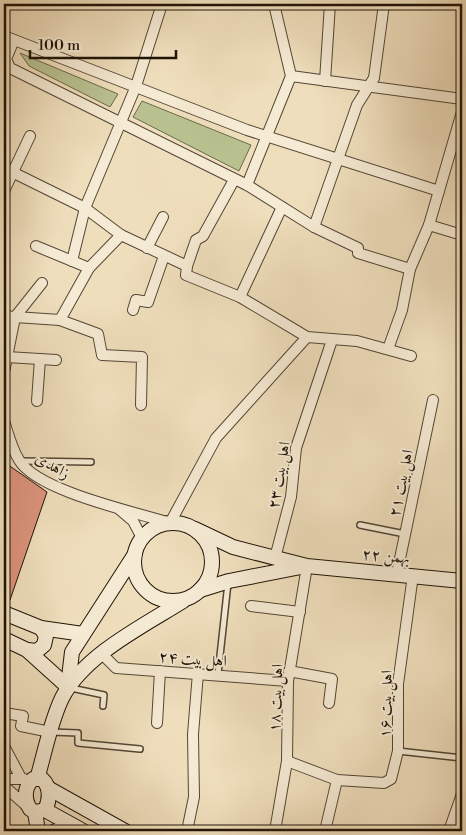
<svg xmlns="http://www.w3.org/2000/svg" width="466" height="835" viewBox="0 0 466 835" font-family="'Libre Bodoni',Amiri,serif">
	<style>
		.green { fill: #b9c191; stroke: #6c6a4c }
		.building { fill: #db937c; stroke: #1f1406 }
		.lines { fill: none; stroke-linecap: round; stroke-linejoin: round }
		.lane-casing { stroke: #534634; stroke-width: 8 }
		.street-casing { stroke: #534634; stroke-width: 12 }
		.secondary-casing { stroke: #1f1406; stroke-width: 16 }
		.lane { stroke: #f5ead3; stroke-width: 5 }
		.street { stroke: #f5ead3; stroke-width: 10 }
		.secondary { stroke: #f5ead3; stroke-width: 14 }
		.labels { text-anchor: middle; stroke-width: 4; stroke-linejoin: round; paint-order: stroke }
		.street-label { font-size: 16px; fill: #1f1406; stroke: #f5ead3 }
	</style>
	<rect width="100%" height="100%" fill="#efdebc"/>
	<filter id="stains"><feTurbulence type="fractalNoise" baseFrequency=".004" numOctaves="4"/><feColorMatrix values="0 0 0 0 .2 0 0 0 0 .09 0 0 0 0 .02 0 0 0 .5 -.17"/></filter>
	<radialGradient id="worn" r=".72"><stop offset=".6" stop-color="#630" stop-opacity="0"/><stop offset="1" stop-color="#630" stop-opacity=".3"/></radialGradient>
	<g class="green">
		<polygon points="20,53 118,94 110,107 29,66"/>
		<polygon points="142,101 251,145 239,171 133,117"/>
	</g>
	<polygon class="building" points="4,462 47,492 10,600 4,598"/>
	<g class="lines">
		<g class="lane-casing">
			<g id="lane">
				<polyline points="22,461 91,462"/>
				<polyline points="360,525 405,534"/>
				<polyline points="218,674 228,583"/>
				<polyline points="71,688 104,695 103,706"/>
				<polyline points="51,732 78,733 78,743 140,749"/>
				<polyline points="398,751 462,758"/>
			</g>
		</g>
		<g class="street-casing">
			<g id="street">
				<polyline points="4,36 247,130 439,191"/>
				<polyline points="14,40 6,59 10,68 247,185 314,227 357,105 374,78 384,4"/>
				<polyline points="291,76 462,99"/>
				<polyline points="325,81 330,4"/>
				<polyline points="4,168 85,208 121,235 89,268 60,320 15,317 4,372"/>
				<polyline points="247,185 291,76 274,4"/>
				<polyline points="4,191 30,136"/>
				<polyline points="429,225 462,235"/>
				<polyline points="314,227 358,248 358,253 410,269"/>
				<polyline points="121,235 187,266 196,240 203,236 234,180"/>
				<polyline points="36,246 89,268"/>
				<polyline points="147,248 163,217"/>
				<polyline points="72,261 85,208 136,86 162,4"/>
				<polyline points="187,266 186,275 240,297 307,337 357,341 411,356"/>
				<polyline points="240,297 282,207"/>
				<polyline points="133,310 136,300 148,302 164,256"/>
				<polyline points="4,316 15,317 42,283"/>
				<polyline points="60,320 98,334 102,355 142,357 141,405"/>
				<polyline points="388,349 402,310 410,269 429,225 462,112"/>
				<polyline points="7,357 56,360"/>
				<polyline points="37,401 40,359"/>
				<path d="M4,421C8,433 12,449 19,460C37,491 135,512 170,523L216,438L307,337"/>
				<polyline points="120,510 133,521 142,538"/>
				<polyline points="275,558 291,497 296,448 332,340"/>
				<polyline points="397,573 433,400"/>
				<polyline points="251,606 300,612"/>
				<polyline points="102,654 116,668 288,681"/>
				<polyline points="289,671 332,679 329,703"/>
				<polyline points="4,713 23,716 21,726 50,732"/>
				<polyline points="157,723 160,671"/>
				<polyline points="4,746 21,778"/>
				<polyline points="287,761 337,780 325,831"/>
				<polyline points="4,779 24,779"/>
				<polyline points="337,780 384,783 391,779 398,751 398,684 413,575"/>
				<polyline points="4,786 29,808"/>
				<polyline points="187,831 194,797 193,734 198,673"/>
				<polyline points="275,831 287,761 288,681 307,566"/>
				<polyline points="449,831 462,794"/>
			</g>
		</g>
		<g class="secondary-casing">
			<g id="secondary">
				<circle cx="173" cy="562" r="39"/>
				<polyline points="195,529 233,547 307,566 462,581"/>
				<polyline points="200,590 229,581 301,567"/>
				<polyline points="4,613 41,628 83,634"/>
				<polyline points="4,639 27,650 68,687"/>
				<polyline points="27,650 37,651 44,645 46,636 41,628"/>
				<polyline points="68,686 72,652 135,554"/>
				<path d="M33,779H42C51,787 50,800 45,810L35,812L30,809C24,799 24,787 33,779Z"/>
				<path d="M37,779C45,752 50,723 62,698C84,655 143,626 183,601"/>
				<polyline points="48,788 125,831"/>
				<polyline points="45,810 83,831"/>
				<polyline points="35,812 38,831"/>
				<polyline points="55,831 75,827"/>
			</g>
		</g>
		<use href="#lane" class="lane"/>
		<use href="#street" class="street"/>
		<use href="#secondary" class="secondary"/>
	</g>
	<g class="labels">
		<g class="street-label">
			<text transform="translate(53 465) rotate(30)" y="6">زاهدی</text>
			<text transform="translate(278 475) rotate(-80)" y="6">اهل بیت ۲۳</text>
			<text transform="translate(400 483) rotate(-78)" y="6">اهل بیت ۲۱</text>
			<text transform="translate(386 555) rotate(5)" y="6">۲۲ بهمن</text>
			<text transform="translate(193 658) rotate(4)" y="6">اهل بیت ۲۴</text>
			<text transform="translate(275 698) rotate(-87)" y="6">اهل بیت ۱۸</text>
			<text transform="translate(385 704) rotate(-88)" y="6">اهل بیت ۱۶</text>
		</g>
	</g>
	<rect width="466" height="835" fill="none" stroke="#efdebc" stroke-width="20"/>
	<rect x="5" y="5" width="456" height="825" fill="none" stroke="#1f1406" stroke-width="2.5"/>
	<rect x="10" y="10" width="446" height="815" fill="none" stroke="#1f1406"/>
	<path d="M30 50v8h146v-8" fill="none" stroke="#1f1406" stroke-width="2.5"/>
	<text x="38" y="50" font-size="15" fill="#1f1406" stroke="#f5ead3" stroke-width="4" paint-order="stroke">100 m</text>
	<rect width="100%" height="100%" filter="url(#stains)"/>
	<rect width="100%" height="100%" fill="url(#worn)"/>
</svg>
